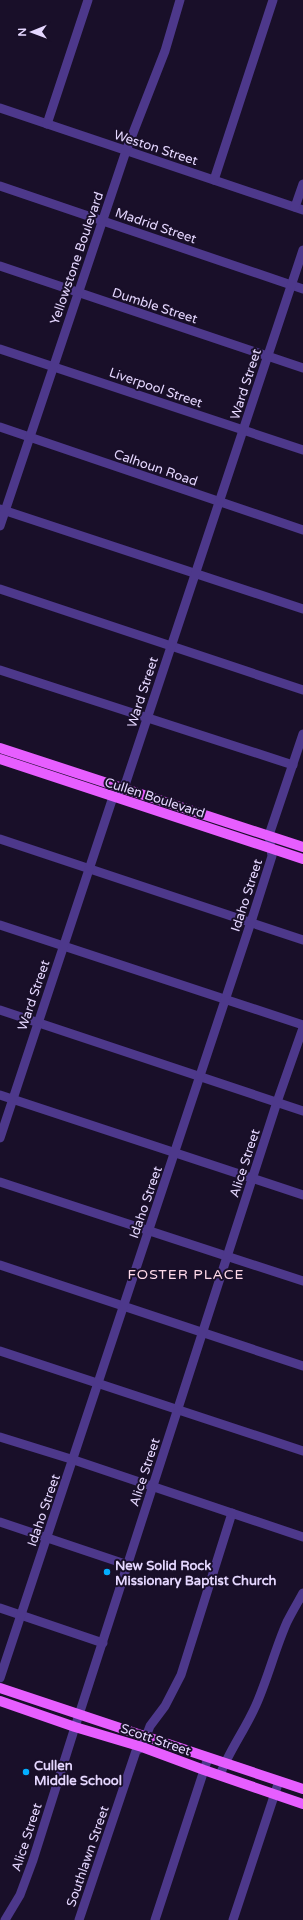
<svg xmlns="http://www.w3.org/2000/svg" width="303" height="1920" viewBox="0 0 303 1920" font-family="'Varela Round',sans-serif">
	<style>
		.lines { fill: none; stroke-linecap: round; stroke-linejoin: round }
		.minor { stroke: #4d388b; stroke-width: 9 }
		.major { stroke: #e75eff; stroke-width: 10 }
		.poi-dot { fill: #03aeff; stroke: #190f29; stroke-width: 1.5 }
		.labels { text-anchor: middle; stroke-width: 4; stroke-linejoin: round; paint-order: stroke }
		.street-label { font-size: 13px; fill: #e5d7ff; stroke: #190f29 }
		.poi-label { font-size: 13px; font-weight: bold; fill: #e5d7ff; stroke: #190f29; text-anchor: start }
		.neighbourhood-label { font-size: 14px; letter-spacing: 1px; fill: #ffd9e9; stroke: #190f29 }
	</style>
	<rect width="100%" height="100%" fill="#190f29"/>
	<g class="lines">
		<g class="minor">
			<polyline points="0,108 303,210"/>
			<polyline points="47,124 88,0"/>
			<polyline points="214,180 273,0"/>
			<polyline points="0,186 303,289"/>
			<polyline points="295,207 303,184"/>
			<polyline points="0,266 303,368"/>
			<polyline points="0,349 303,450"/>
			<polyline points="0,427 303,530"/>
			<polyline points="0,509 303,609"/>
			<polyline points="0,526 126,151 165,51 180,0"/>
			<polyline points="0,589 303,690"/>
			<polyline points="0,670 293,765"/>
			<polyline points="0,839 303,940"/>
			<polyline points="0,925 303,1025"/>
			<polyline points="0,1010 303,1111"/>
			<polyline points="0,1095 303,1195"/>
			<polyline points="0,1138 113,797 122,788 126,782 303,250"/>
			<polyline points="0,1182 303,1281"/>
			<polyline points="0,1265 303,1366"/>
			<polyline points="0,1351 303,1451"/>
			<polyline points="0,1437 74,1460 303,1537"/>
			<polyline points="0,1522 128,1565"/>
			<polyline points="0,1608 103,1643"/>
			<polyline points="0,1678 251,922 272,856 269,835 303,734"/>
			<path d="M220,1775C229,1751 245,1730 256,1705C268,1678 275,1649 287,1622C292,1612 298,1602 303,1593"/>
			<polyline points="5,1920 20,1895 33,1860 75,1727 277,1102 303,1028"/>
			<polyline points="79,1920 136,1751 142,1747 150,1726 165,1706 181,1675 232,1513"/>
			<polyline points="155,1920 208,1758"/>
			<polyline points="233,1920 279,1781"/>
		</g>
		<g class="major">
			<polyline points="0,748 303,847"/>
			<polyline points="0,759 303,859"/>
			<polyline points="0,1688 303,1789"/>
			<polyline points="0,1701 75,1727 142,1747 204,1770 303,1804"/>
		</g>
	</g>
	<g class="poi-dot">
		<circle cx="107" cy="1572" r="4"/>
		<circle cx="26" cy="1772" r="4"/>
	</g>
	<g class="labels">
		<g class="street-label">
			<text transform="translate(156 147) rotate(18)" y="5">Weston Street</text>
			<text transform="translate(156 225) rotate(19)" y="5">Madrid Street</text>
			<text transform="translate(76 258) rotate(-71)" y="5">Yellowstone Boulevard</text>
			<text transform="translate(155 305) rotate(18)" y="5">Dumble Street</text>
			<text transform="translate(245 384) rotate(-72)" y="5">Ward Street</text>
			<text transform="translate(156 387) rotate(19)" y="5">Liverpool Street</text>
			<text transform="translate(156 467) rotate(19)" y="5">Calhoun Road</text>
			<text transform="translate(142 692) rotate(-72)" y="5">Ward Street</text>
			<text transform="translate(155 797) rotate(18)" y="5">Cullen Boulevard</text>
			<text transform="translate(246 895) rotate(-72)" y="5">Idaho Street</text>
			<text transform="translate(33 995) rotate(-71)" y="5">Ward Street</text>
			<text transform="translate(244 1163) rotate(-72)" y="5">Alice Street</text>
			<text transform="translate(145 1202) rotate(-71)" y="5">Idaho Street</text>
			<text transform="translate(144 1472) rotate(-72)" y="5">Alice Street</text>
			<text transform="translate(43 1510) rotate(-71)" y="5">Idaho Street</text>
			<text transform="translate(156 1739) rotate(19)" y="5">Scott Street</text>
			<text transform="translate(26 1837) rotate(-72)" y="5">Alice Street</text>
			<text transform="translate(87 1856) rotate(-71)" y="5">Southlawn Street</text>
		</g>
		<g class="poi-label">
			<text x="115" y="1570">New Solid Rock<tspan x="115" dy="15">Missionary Baptist Church</tspan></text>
			<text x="34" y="1770">Cullen<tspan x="34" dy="15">Middle School</tspan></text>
		</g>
		<g class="neighbourhood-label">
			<text x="186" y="1279">FOSTER PLACE</text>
		</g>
	</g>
	<g transform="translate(32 32) rotate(269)" stroke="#190f29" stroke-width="3" paint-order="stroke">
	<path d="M0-3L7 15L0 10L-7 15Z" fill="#e5d7ff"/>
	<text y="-6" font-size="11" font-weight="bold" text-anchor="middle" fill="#e5d7ff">N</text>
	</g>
</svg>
